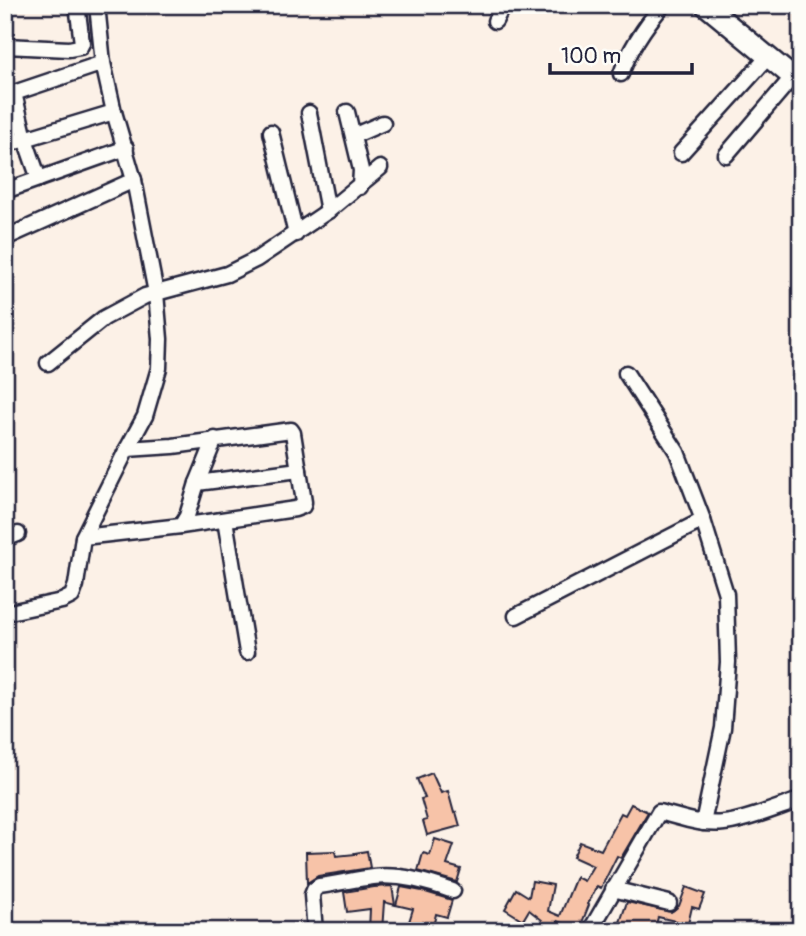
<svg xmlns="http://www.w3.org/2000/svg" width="806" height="936" viewBox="0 0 806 936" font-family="Pangolin,sans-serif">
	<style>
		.building { fill: #f7c3a8; stroke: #22223b; stroke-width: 2 }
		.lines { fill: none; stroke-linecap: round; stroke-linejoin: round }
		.minor-casing { stroke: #22223b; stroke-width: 19 }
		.highway-casing { stroke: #22223b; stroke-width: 24 }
		.minor { stroke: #fdfcf7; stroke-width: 14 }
		.highway { stroke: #fdfcf7; stroke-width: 19 }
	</style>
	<rect width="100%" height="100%" fill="#fcf1e7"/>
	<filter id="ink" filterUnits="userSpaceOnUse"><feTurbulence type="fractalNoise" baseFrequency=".0143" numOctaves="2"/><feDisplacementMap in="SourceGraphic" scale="14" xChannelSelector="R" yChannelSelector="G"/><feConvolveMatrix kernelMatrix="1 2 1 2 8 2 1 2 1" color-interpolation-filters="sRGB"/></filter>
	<g filter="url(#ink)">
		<g class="building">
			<polygon points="432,773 441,793 448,791 454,813 456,812 460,826 427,835 423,821 427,820 421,799 425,798 417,779"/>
			<polygon points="631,804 648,812 621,858 617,856 601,888 597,886 588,904 589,905 579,930 558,921 554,931 553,931 540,926 542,920 529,910 523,920 505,909 516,889 529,897 532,881 553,885 548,911 560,916 576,877 584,881 593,866 573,857 580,842 601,850 621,813 625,815"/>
			<polygon points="435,839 454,845 447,865 461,869 457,882 418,871 423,853 430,855"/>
			<polygon points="335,851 336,856 356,854 355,853 367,851 370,868 318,876 307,883 306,852"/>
			<polygon points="392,886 395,905 384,902 382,931 369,931 370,909 347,912 344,892 374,887"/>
			<polygon points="401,887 422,891 452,900 447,917 436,914 432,931 408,925 413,909 396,905"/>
			<polygon points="686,887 705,894 699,909 692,907 688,924 658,917 655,929 645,927 643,931 617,931 627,902 671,912 679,906"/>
		</g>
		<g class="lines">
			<g class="minor-casing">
				<g id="minor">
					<polyline points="97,5 103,63 114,112 134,180 156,293 160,339 159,368 145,416 127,449"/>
					<polyline points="495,21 503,5"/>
					<polyline points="5,46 69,49 80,47 82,43 77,5"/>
					<path d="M621,74C630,48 645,26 663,5"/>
					<polyline points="14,93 25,139 39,179"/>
					<polyline points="5,96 103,63"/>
					<polyline points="347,112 361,170 360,187"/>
					<polyline points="309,113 328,211"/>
					<polyline points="271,132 296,234"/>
					<polyline points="353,136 383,123"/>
					<polyline points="5,145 114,112"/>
					<polyline points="681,153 767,58"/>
					<polyline points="726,155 801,67"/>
					<polyline points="5,191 126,148"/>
					<polyline points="5,238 134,180"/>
					<polyline points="48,363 104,318 145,296 227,274 257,259 328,211 380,168"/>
					<polyline points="626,373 677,452 703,520 726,594 728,662 723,728 703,823"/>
					<polyline points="197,483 299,470"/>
					<polyline points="225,520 247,652"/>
					<polyline points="83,537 181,526"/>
					<polyline points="5,539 18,534"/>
					<polyline points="5,613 62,601 72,596 76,585 83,537 127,449 173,446 291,430 293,433 304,502 303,506 295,509 181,526 187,516 197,483 215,439"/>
					<polyline points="516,616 703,520"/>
					<polyline points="613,889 669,903"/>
					<path d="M315,931L312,895L314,890L319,886C337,884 355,879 373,877C401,874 428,882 453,891"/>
					<path d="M590,931L659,812C680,817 702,826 724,823C745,821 776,808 797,801H801"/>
				</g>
			</g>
			<g class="highway-casing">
				<polyline id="highway" points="705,5 801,84"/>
			</g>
			<use href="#minor" class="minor"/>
			<use href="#highway" class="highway"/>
		</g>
	</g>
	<rect width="806" height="936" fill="none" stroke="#fdfcf7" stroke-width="28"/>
	<rect x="14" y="14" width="778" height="908" fill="none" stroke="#22223b" stroke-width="2.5" filter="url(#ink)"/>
	<path d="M550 63v10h142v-10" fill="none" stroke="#22223b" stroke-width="3.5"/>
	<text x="561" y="63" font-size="21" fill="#22223b" stroke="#fdfcf7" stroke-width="5" paint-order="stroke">100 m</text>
</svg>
